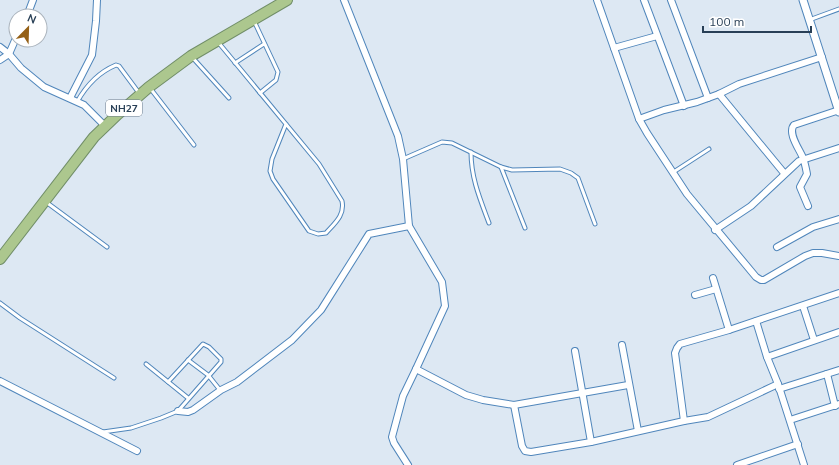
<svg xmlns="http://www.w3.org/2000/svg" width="839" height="465" viewBox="0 0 839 465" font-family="Mulish,sans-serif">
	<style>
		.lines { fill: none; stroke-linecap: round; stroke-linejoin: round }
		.service-casing { stroke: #5086bb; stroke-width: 5 }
		.minor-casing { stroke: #5086bb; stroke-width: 8 }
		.tertiary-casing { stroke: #5086bb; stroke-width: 9 }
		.trunk-casing { stroke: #718e68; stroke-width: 12 }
		.service { stroke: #fff; stroke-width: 3 }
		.minor { stroke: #fff; stroke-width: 6 }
		.tertiary { stroke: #fff; stroke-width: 7 }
		.trunk { stroke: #acc78e; stroke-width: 10 }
		.labels { text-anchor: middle; stroke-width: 3.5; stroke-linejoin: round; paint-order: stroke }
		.shield { fill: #fff; stroke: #687989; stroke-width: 1 }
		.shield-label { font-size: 10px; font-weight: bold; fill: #283f56 }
	</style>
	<rect width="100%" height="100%" fill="#dde8f3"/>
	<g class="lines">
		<g class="service-casing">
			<g id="service">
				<polyline points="809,20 839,9"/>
				<polyline points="254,21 278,72 276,80 260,93"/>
				<path d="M218,42L319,164L342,201C345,215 335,223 326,233L318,234L309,231L273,179L270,171L272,159L286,124"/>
				<polyline points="192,57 229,98"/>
				<polyline points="235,63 264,44"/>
				<polyline points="150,88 194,145"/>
				<path d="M77,102C86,86 99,72 116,65L119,66L139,93"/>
				<path d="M471,152C471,178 480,199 489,223"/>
				<polyline points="403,159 442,142 452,143 501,167 512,170 560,169 571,173 578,178 595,224"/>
				<polyline points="501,167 525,228"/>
				<polyline points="672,173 709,149"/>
				<polyline points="46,202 107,247"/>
				<polyline points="0,303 20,318 114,378"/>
				<polyline points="188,360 208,375 220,390"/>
				<polyline points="146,364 188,398"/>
				<polyline points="103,432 131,428 161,418 178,411 221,362 221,359 209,347 203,344 168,382"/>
			</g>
		</g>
		<g class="minor-casing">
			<g id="minor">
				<polyline points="344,0 398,136 403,159 409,226 442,282 445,306 416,369 466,395 483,400 514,405 628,385"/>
				<polyline points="597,0 639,119 647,133 687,194 756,277 761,280 764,280 805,256 813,253 822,253 839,256"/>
				<polyline points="644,0 684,106"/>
				<polyline points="671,0 708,98"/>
				<polyline points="27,16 33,0"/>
				<polyline points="0,47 9,54 21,68 44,87 84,105 105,126"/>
				<polyline points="614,48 657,36"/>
				<polyline points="0,60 9,54 16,38"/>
				<polyline points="719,94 784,173"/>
				<polyline points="70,98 92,55 96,21 97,0"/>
				<polyline points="639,119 664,110 697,102 719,94 739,84 822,57"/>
				<path d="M808,206L800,187L807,174C806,169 805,163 803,158C800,150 787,133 794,125L839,110"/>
				<polyline points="715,230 751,206 799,161 839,148"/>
				<polyline points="777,247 813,227 839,219"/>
				<polyline points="713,278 729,330"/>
				<polyline points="695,295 716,289"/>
				<polyline points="803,306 814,340"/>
				<polyline points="756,321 767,357 778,384 804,465"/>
				<polyline points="622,345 638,431"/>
				<polyline points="575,351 591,442"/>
				<polyline points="767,357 839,332"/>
				<polyline points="827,374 835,406"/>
				<polyline points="0,381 137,451"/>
				<polyline points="779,389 839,370"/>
				<polyline points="514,405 522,446 525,451 531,452 591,442 684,421 708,417 778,384"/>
				<polyline points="178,411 188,412 193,410 221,390 237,382 292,340 321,310 369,234 409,226"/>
				<polyline points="790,420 839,404"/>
				<polyline points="684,421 675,353 677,348 680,344 729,330 839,293"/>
				<polyline points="408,465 394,443 392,437 403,396 416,369"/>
				<polyline points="737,465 798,444"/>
			</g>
		</g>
		<g class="tertiary-casing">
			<polyline id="tertiary" points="803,0 839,112"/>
		</g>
		<g class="trunk-casing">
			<polyline id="trunk" points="0,259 94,137 118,114 149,87 191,56 287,0"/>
		</g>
		<use href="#service" class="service"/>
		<use href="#minor" class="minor"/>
		<use href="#tertiary" class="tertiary"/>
		<use href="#trunk" class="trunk"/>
	</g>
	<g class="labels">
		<rect class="shield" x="106" y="100" width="36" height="16" rx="3"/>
		<g class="shield-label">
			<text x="124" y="112">NH27</text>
		</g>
	</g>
	<g transform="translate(28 28) rotate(23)"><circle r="19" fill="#ffffff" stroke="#a9b2bb"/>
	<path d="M0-3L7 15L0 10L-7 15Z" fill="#956016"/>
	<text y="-6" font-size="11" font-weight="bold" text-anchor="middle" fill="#283f56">N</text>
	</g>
	<path d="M703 26v6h108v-6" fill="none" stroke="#283f56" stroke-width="2"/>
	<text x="709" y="26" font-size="12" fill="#283f56" stroke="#ffffff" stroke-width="3" paint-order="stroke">100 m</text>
</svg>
